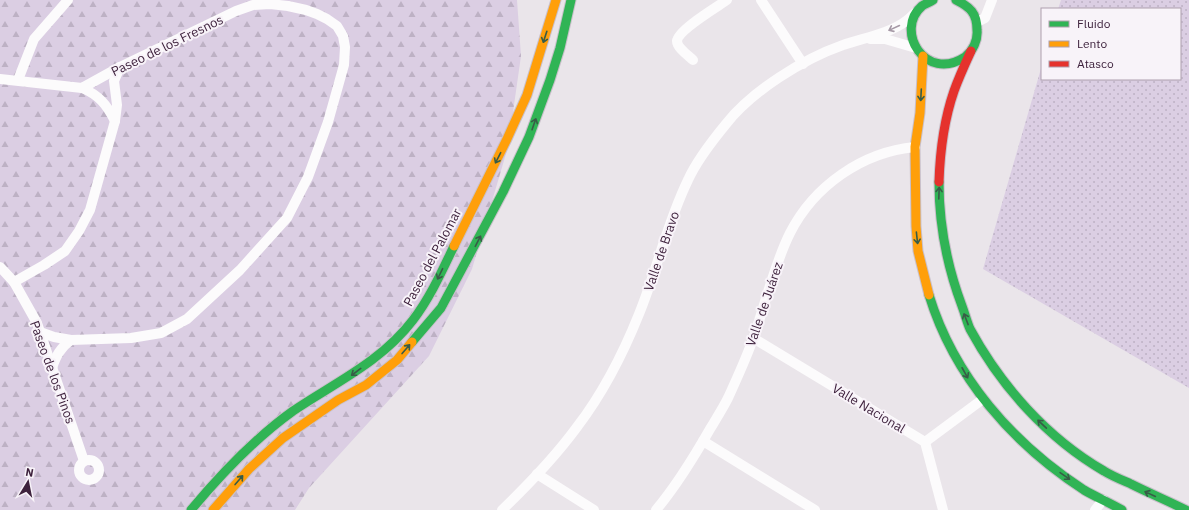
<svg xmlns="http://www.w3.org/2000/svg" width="1189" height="510" viewBox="0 0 1189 510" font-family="'IBM Plex Sans',sans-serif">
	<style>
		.grass { fill: url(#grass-dots) }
		.forest { fill: url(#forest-firs) }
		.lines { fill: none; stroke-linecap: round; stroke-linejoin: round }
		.fast-casing { stroke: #c9c0ca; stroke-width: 11 }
		.slow-casing { stroke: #c9c0ca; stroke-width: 11 }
		.jam-casing { stroke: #c9c0ca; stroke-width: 11 }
		.street { stroke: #fcfbfc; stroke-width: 10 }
		.fast { stroke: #30b455; stroke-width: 9 }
		.slow { stroke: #ff9f0a; stroke-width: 9 }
		.jam { stroke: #e5322d; stroke-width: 9 }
		.oneway { stroke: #a699a6 }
		.oneway2 { stroke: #385c47 }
		.labels { text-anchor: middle; stroke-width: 4; stroke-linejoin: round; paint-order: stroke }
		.street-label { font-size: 13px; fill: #3e223d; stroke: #f8f3f9 }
	</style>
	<defs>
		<pattern id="grass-dots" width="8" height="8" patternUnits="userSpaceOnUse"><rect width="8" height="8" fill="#dbcee3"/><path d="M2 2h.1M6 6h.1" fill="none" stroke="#bdb1c4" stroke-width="1.8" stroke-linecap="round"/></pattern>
		<pattern id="forest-firs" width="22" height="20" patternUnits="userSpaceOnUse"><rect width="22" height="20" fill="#dbcee3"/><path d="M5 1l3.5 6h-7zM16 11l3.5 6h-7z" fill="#bdb1c4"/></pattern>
	</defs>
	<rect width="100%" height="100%" fill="#eae5ea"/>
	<polygon class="grass" points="1061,0 1189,0 1189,388 983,269 1042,65 1042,79 1180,79 1180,9 1058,9"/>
	<polygon class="forest" points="0,0 517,0 521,56 508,147 472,269 429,356 309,488 295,510 0,510"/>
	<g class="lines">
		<g class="fast-casing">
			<g id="fast">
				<path d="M933,0C930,2 925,4 922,6C894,30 925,83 965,57C973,51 978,40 977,30C977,13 970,7 956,0"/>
				<path d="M939,182C939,224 947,266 962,306C965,314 967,322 970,329C1001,386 1047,438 1104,471C1112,476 1122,480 1131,484C1149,493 1168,501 1186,510"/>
				<path d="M929,295C954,377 1013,444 1084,490C1096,497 1110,503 1122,510"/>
				<polyline points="412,342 441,308 503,192 529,137 550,80 560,48 571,0"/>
				<path d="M191,510C221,474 254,439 293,411C336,382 381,362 413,320C430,298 442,271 454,246"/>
			</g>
		</g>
		<g class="slow-casing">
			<g id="slow">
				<polyline points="923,56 920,113 915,147 916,226 918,251 929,295"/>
				<polyline points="454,246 507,139 527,95 556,0"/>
				<polyline points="213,510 249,469 283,438 338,400 366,385 397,360 412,342"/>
			</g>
		</g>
		<g class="jam-casing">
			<path id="jam" d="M939,182C940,151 944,120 954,91C959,77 965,64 971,51"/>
		</g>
		<g class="street">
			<polyline points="761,0 803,64"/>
			<polyline points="977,22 985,18 992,0"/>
			<polyline points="870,39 885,39 916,48"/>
			<path d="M693,60C689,56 677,48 677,41C678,30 717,7 727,0"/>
			<polyline points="0,79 82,88 120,67 236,11 253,5 270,4 288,6 306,10 317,14 327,19 337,26 343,36 345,47 344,65 328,122 308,177 287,218 240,270 187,319 161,333 131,338 71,340 54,337 40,332"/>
			<polyline points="18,80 34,39 68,0"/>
			<path d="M82,88C99,95 107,105 115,121"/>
			<polyline points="0,267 14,282 37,323 84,461"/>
			<polyline points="14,282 44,265 65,251 79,231 90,210 115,121 117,105 114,81 120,67"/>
			<polyline points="753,338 925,442 943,510"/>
			<path d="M52,368C56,356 60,348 71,340"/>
			<polyline points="703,441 815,510"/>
			<polyline points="925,442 983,399"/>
			<circle cx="89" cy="470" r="10"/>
			<polyline points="537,474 594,510"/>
			<path d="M502,510C529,484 555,457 577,427C603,393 623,354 639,314C657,270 667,223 688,180C697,160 712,141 726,124C752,91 803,59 843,45C863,38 889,34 906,21C910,18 913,15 916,12"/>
			<path d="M656,510C677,485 694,457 710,429C716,419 723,408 728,398C737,378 747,357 754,336C766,302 774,265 790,233C814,186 862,152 915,147"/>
			<polyline points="1095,510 1103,500"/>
		</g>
		<use href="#fast" class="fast"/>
		<use href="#slow" class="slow"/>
		<use href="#jam" class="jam"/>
	</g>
	<defs><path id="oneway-shaft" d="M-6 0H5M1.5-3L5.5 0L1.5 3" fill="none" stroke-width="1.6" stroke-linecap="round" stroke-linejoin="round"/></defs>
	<use class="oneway" href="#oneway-shaft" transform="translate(894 28) rotate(155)"/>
	<g class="oneway2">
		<use href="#oneway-shaft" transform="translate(545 37) rotate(108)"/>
		<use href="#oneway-shaft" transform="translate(921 95) rotate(93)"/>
		<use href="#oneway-shaft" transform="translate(534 124) rotate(-71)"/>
		<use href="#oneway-shaft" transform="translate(498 158) rotate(117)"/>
		<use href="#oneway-shaft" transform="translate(939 193) rotate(-88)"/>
		<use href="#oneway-shaft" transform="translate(917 238) rotate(84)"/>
		<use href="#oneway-shaft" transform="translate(478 241) rotate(-63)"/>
		<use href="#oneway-shaft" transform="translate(440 274) rotate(116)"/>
		<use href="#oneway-shaft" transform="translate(966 319) rotate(-111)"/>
		<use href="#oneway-shaft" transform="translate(406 349) rotate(-49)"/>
		<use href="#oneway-shaft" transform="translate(356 372) rotate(143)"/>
		<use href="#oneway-shaft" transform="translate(965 373) rotate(61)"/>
		<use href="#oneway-shaft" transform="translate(1042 424) rotate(-137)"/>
		<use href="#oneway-shaft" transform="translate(1065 476) rotate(35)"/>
		<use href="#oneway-shaft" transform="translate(239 480) rotate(-49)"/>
		<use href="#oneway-shaft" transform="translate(1150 494) rotate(-155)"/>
	</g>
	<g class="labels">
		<g class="street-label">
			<text transform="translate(167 45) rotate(-26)" y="5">Paseo de los Fresnos</text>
			<text transform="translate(661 251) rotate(-71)" y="5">Valle de Bravo</text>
			<text transform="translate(432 257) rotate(-62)" y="5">Paseo del Palomar</text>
			<text transform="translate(764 304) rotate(-71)" y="5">Valle de Juárez</text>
			<text transform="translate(53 372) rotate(70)" y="5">Paseo de los Pinos</text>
			<text transform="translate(869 408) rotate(31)" y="5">Valle Nacional</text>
		</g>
	</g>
	<rect x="1041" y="8" width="140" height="72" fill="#f8f3f9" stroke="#ae9fae"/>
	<rect x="1049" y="21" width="20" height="6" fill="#30b455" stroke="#ae9fae"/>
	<text x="1077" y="28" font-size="12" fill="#3e223d">Fluido</text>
	<rect x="1049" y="41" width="20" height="6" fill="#ff9f0a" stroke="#ae9fae"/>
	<text x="1077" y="48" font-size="12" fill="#3e223d">Lento</text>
	<rect x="1049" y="61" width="20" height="6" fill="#e5322d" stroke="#ae9fae"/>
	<text x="1077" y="68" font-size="12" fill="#3e223d">Atasco</text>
	<g transform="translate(28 482) rotate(10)" stroke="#f8f3f9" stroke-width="3" paint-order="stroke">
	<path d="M0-3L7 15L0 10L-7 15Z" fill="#3e223d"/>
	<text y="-6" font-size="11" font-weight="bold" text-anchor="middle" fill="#3e223d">N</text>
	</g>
</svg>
